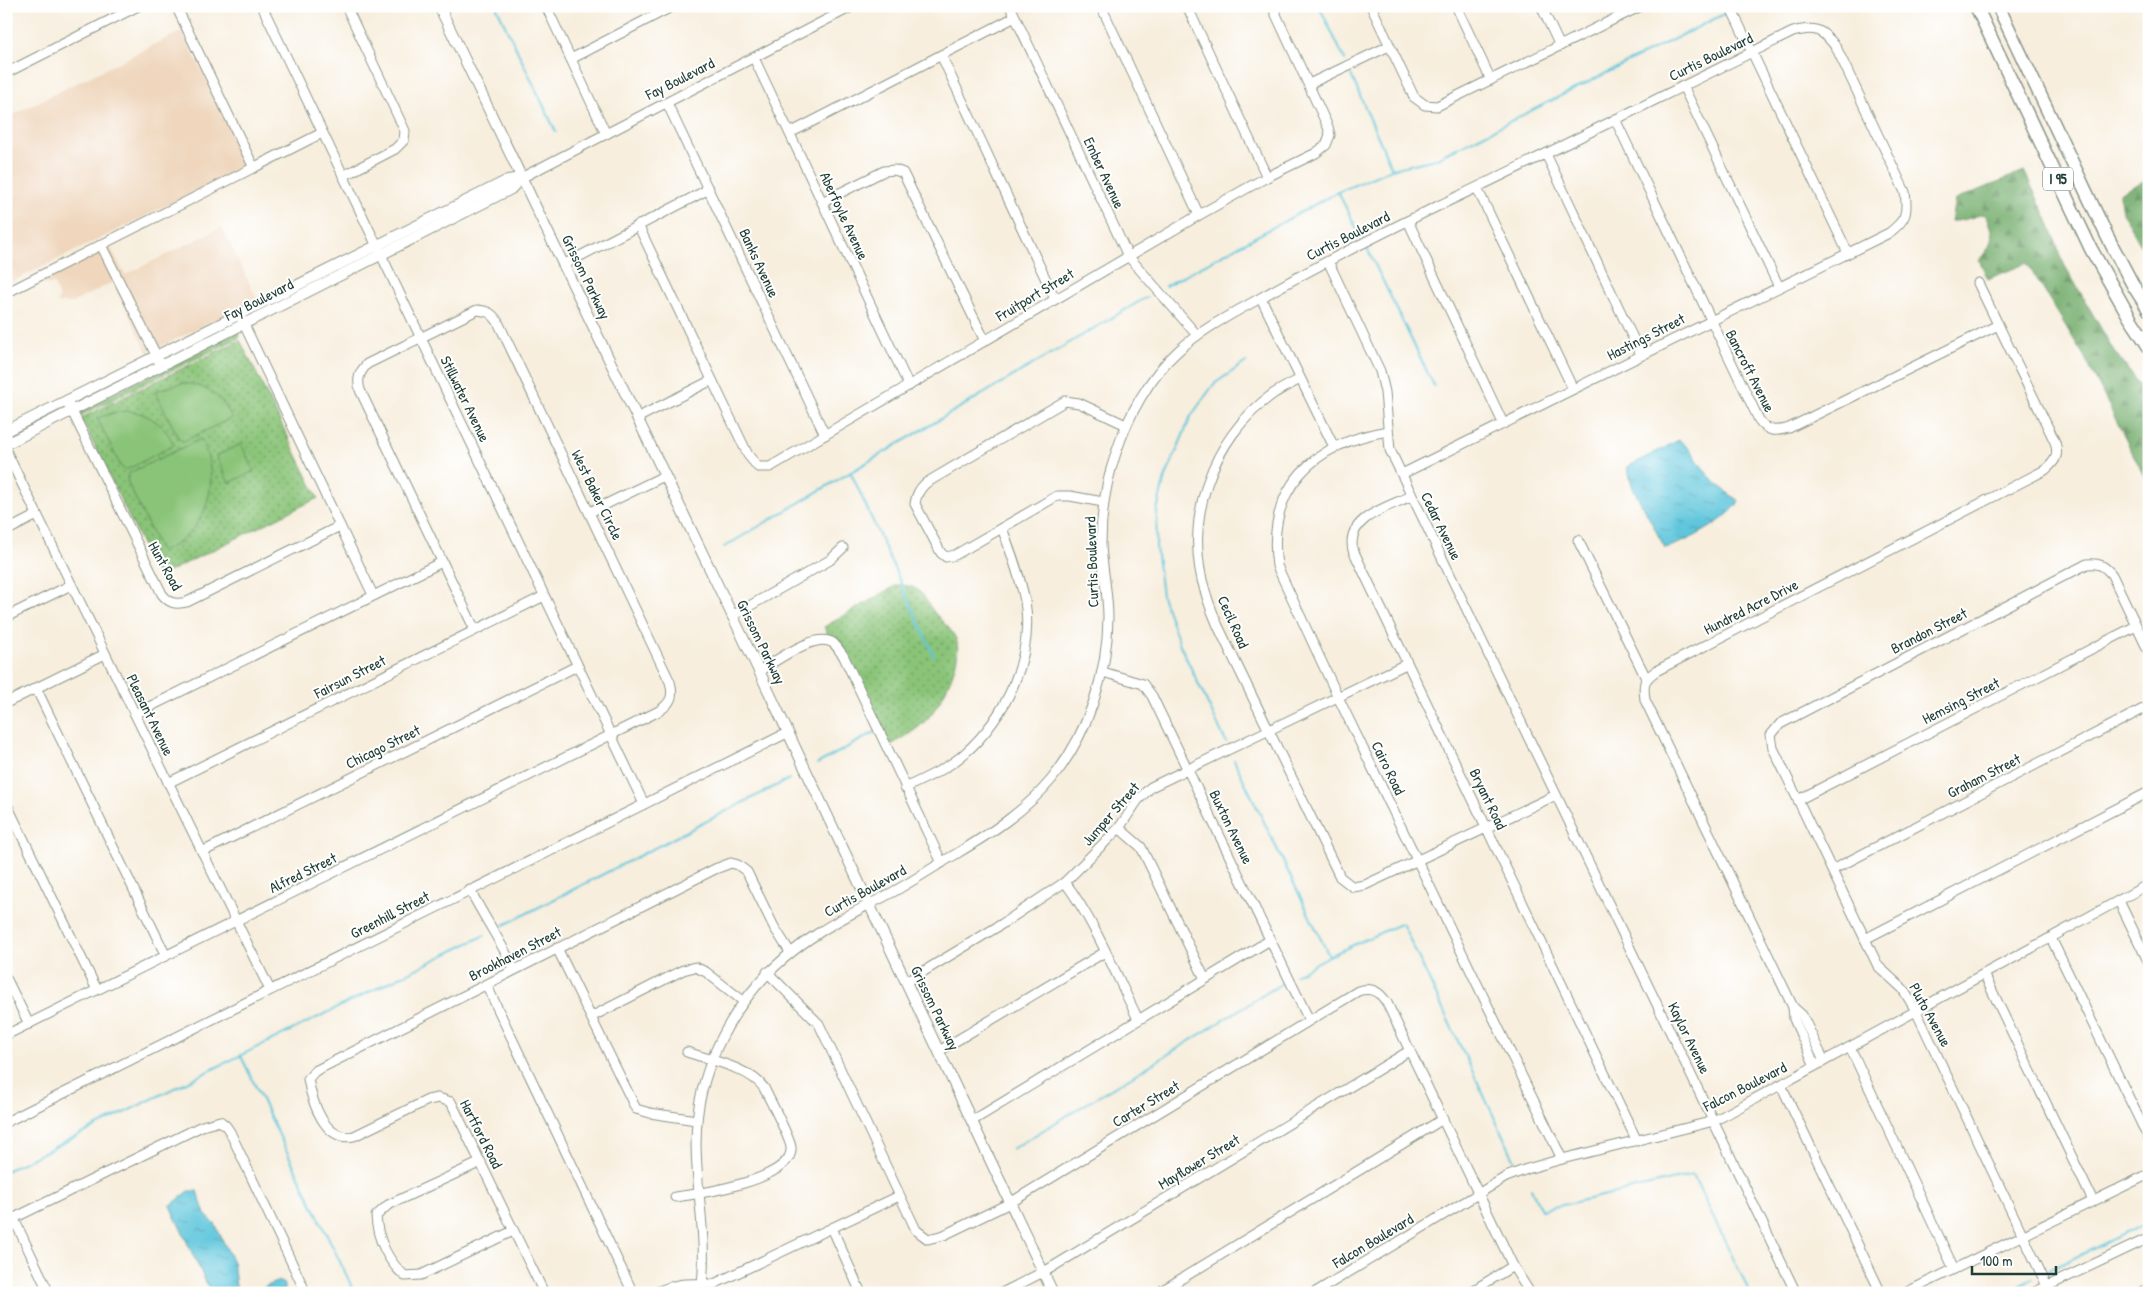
<svg xmlns="http://www.w3.org/2000/svg" width="2155" height="1299" viewBox="0 0 2155 1299" font-family="'Patrick Hand',sans-serif">
	<style>
		.built { fill: #efd6bc }
		.forest { fill: url(#forest-firs); stroke: #47744e }
		.park { fill: url(#park-dots); stroke: #548056 }
		.pitch { fill: #8ac478; stroke: #548056 }
		.water { fill: url(#water-ripples); stroke: #3f8288 }
		.lines { fill: none; stroke-linecap: round; stroke-linejoin: round }
		.stream { stroke: #5fc6dc; stroke-width: 2 }
		.minor-casing { stroke: #8b9688; stroke-width: 11 }
		.major-casing { stroke: #8b9688; stroke-width: 12 }
		.highway-casing { stroke: #8b9688; stroke-width: 15 }
		.minor { stroke: #fff; stroke-width: 9 }
		.major { stroke: #fff; stroke-width: 10 }
		.highway { stroke: #fff; stroke-width: 12 }
		.labels { text-anchor: middle; stroke-width: 4; stroke-linejoin: round; paint-order: stroke }
		.shield { fill: #fff; stroke: #627771; stroke-width: 1 }
		.shield-label { font-size: 14px; font-weight: bold; fill: #1f3d34 }
		.street-label { font-size: 15px; fill: #1f3d34; stroke: #fff }
	</style>
	<defs>
		<pattern id="forest-firs" width="22" height="20" patternUnits="userSpaceOnUse" patternTransform="scale(1.25)"><rect width="22" height="20" fill="#6faa68"/><path d="M5 1l3.5 6h-7zM16 11l3.5 6h-7z" fill="#5b8c56"/></pattern>
		<pattern id="park-dots" width="8" height="8" patternUnits="userSpaceOnUse" patternTransform="scale(1.25)"><rect width="8" height="8" fill="#8ac478"/><path d="M2 2h.1M6 6h.1" fill="none" stroke="#70a063" stroke-width="1.8" stroke-linecap="round"/></pattern>
		<pattern id="water-ripples" width="26" height="14" patternUnits="userSpaceOnUse" patternTransform="scale(1.25)"><rect width="26" height="14" fill="#5fc6dc"/><path d="M2 4q2-2 4 0t4 0M15 11q2-2 4 0t4 0" fill="none" stroke="#4ea2b3"/></pattern>
	</defs>
	<rect width="100%" height="100%" fill="#fff"/>
	<filter id="ink" filterUnits="userSpaceOnUse"><feTurbulence type="fractalNoise" baseFrequency=".02" numOctaves="2"/><feDisplacementMap in="SourceGraphic" scale="10" xChannelSelector="R" yChannelSelector="G"/><feConvolveMatrix kernelMatrix="1 2 1 2 8 2 1 2 1" color-interpolation-filters="sRGB"/></filter>
	<filter id="wash" filterUnits="userSpaceOnUse"><feTurbulence type="fractalNoise" baseFrequency=".0096" numOctaves="4" result="noise"/><feDisplacementMap in="SourceGraphic" scale="20" xChannelSelector="R" yChannelSelector="G"/><feGaussianBlur stdDeviation="1.12" result="paint"/><feColorMatrix in="noise" values="0 0 0 0 0 0 0 0 0 0 0 0 0 0 0 0 0 1.4 0 .05"/><feComposite in="paint" operator="in"/></filter>
	<g filter="url(#wash)">
		<rect width="100%" height="100%" fill="#f7eedd"/>
		<g class="built">
			<polygon points="182,31 249,165 6,285 6,118"/>
			<polygon points="222,227 257,299 156,349 105,247 109,245 125,275"/>
			<polygon points="100,250 151,352 148,353 113,282 72,303 57,303 59,298 54,284 44,284 41,279"/>
		</g>
		<g class="forest">
			<path d="M2024,171L2047,218L2064,264L2114,351L2149,398L2148,484L2084,356L2027,263L1988,279L1979,260C1995,242 1994,235 1985,214C1974,216 1961,222 1951,221L1955,200Z"/>
			<polygon points="2149,178 2149,260 2122,212 2119,194"/>
		</g>
		<g class="park">
			<polygon points="237,332 240,337 81,415 79,411"/>
			<polygon points="240,340 318,498 158,577 81,418"/>
			<path d="M897,585C921,585 921,594 934,612C940,620 952,629 956,639C964,659 942,701 929,717C919,729 903,738 889,746L824,627Z"/>
		</g>
		<g class="pitch">
			<path d="M183,383C206,385 222,396 232,418L184,441L179,439L155,391Z"/>
			<path d="M129,411C150,414 165,425 174,445L126,470L121,467L97,418L117,412Z"/>
			<path d="M201,439C218,472 213,513 184,538C178,544 169,548 161,552L127,481L129,473Z"/>
			<polygon points="241,444 254,471 229,483 216,456"/>
		</g>
		<g class="water">
			<path d="M1679,440C1691,448 1697,460 1705,471C1715,483 1726,492 1739,501C1729,520 1686,543 1665,548L1633,488L1627,467Z"/>
			<polygon points="189,1191 197,1191 205,1214 215,1224 233,1262 236,1286 241,1293 211,1293 170,1206"/>
			<polygon points="279,1281 285,1284 285,1292 256,1293 266,1286"/>
		</g>
		<g class="lines">
			<g class="stream">
				<polyline points="496,6 556,132"/>
				<polyline points="1319,6 1345,60"/>
				<polyline points="1737,9 1742,6"/>
				<polyline points="1351,75 1392,169"/>
				<polyline points="1338,192 1362,239"/>
				<polyline points="1367,248 1434,386"/>
				<polyline points="1165,286 1338,192 1392,169 1435,159 1728,12"/>
				<polyline points="851,473 934,656"/>
				<polyline points="724,547 1147,297"/>
				<polyline points="1226,742 1180,645 1162,596 1156,547 1157,510 1164,481 1191,416 1214,384 1246,362"/>
				<polyline points="1234,760 1329,956 1402,923 1515,1161"/>
				<polyline points="817,764 875,732"/>
				<polyline points="504,925 789,779"/>
				<polyline points="1295,975 1329,956"/>
				<polyline points="241,1056 355,1293"/>
				<polyline points="1012,1149 1167,1055 1284,982"/>
				<polyline points="6,1171 485,935"/>
				<polyline points="1531,1188 1541,1210 1693,1175 1750,1293"/>
				<polyline points="2049,1270 2149,1222"/>
				<polyline points="2003,1293 2033,1278"/>
			</g>
		</g>
	</g>
	<g filter="url(#ink)">
		<g class="lines">
			<g class="minor-casing">
				<g id="minor">
					<polyline points="176,6 254,168"/>
					<polyline points="262,6 644,804"/>
					<polyline points="546,6 606,134"/>
					<polyline points="1010,6 1128,256 1197,335"/>
					<polyline points="1101,6 1199,215"/>
					<polyline points="1187,6 1267,177"/>
					<polyline points="1371,6 1414,97 1425,105 1437,106 1641,6"/>
					<polyline points="1456,6 1491,80"/>
					<polyline points="1541,6 1560,46"/>
					<polyline points="1730,6 1848,253"/>
					<polyline points="941,55 1055,299"/>
					<polyline points="754,58 909,386"/>
					<polyline points="571,59 673,6"/>
					<polyline points="6,73 138,6"/>
					<polyline points="1309,84 1389,46"/>
					<polyline points="1683,86 1779,287"/>
					<polyline points="667,103 825,435"/>
					<path d="M1615,119L1759,420C1768,432 1775,432 1789,428L1998,325"/>
					<polyline points="790,133 1015,17"/>
					<polyline points="1546,154 1641,355"/>
					<polyline points="343,176 395,149 404,140 405,131 346,6"/>
					<polyline points="521,178 853,6"/>
					<polyline points="1477,188 1573,389"/>
					<polyline points="822,202 884,171 895,170 903,173 985,341"/>
					<polyline points="1408,221 1503,423"/>
					<polyline points="638,225 748,455 758,467 770,467 1199,215 1267,177 1316,153 1326,145 1330,135 1328,127 1272,6"/>
					<polyline points="101,245 159,361"/>
					<polyline points="1328,261 1380,371 1385,392 1390,450 1796,1293"/>
					<polyline points="563,265 709,189"/>
					<polyline points="6,293 322,133"/>
					<polyline points="1261,298 1334,447"/>
					<polyline points="241,318 373,595"/>
					<path d="M1300,379C1291,384 1282,388 1273,394C1211,438 1182,522 1206,594C1209,605 1214,616 1218,626L1340,877L1353,887L1365,885L1556,795"/>
					<path d="M69,405L162,594C169,603 175,605 187,602L340,526"/>
					<polyline points="637,418 712,380"/>
					<path d="M1388,431C1313,443 1266,488 1277,566L1338,697L1562,1159"/>
					<polyline points="6,451 270,990"/>
					<path d="M1411,496C1388,507 1345,518 1353,550L1637,1141"/>
					<path d="M1103,502L1070,496H1057L955,555L946,557L941,553L915,504C916,495 919,489 926,483L1065,401L1079,403L1126,425"/>
					<polyline points="590,512 664,476"/>
					<polyline points="6,531 37,515"/>
					<polyline points="1578,540 1646,678"/>
					<polyline points="732,616 830,560 843,548"/>
					<polyline points="6,617 71,585"/>
					<path d="M759,671C775,662 816,631 833,643C837,646 840,652 843,655L942,863"/>
					<polyline points="1103,672 1143,684 1152,696 1309,1020"/>
					<polyline points="36,688 166,956"/>
					<polyline points="6,703 105,654"/>
					<polyline points="135,714 442,562"/>
					<polyline points="168,783 544,596"/>
					<path d="M905,788C925,778 947,769 964,754C1006,717 1034,657 1025,601C1020,576 1011,552 1002,528"/>
					<polyline points="1798,800 2136,626"/>
					<polyline points="6,803 97,990"/>
					<polyline points="1119,828 1141,847 1205,979"/>
					<polyline points="202,852 577,666"/>
					<polyline points="1832,870 2149,706"/>
					<path d="M1065,882C1096,924 1115,973 1138,1019"/>
					<path d="M470,890C484,917 501,942 514,969"/>
					<polyline points="2119,901 2149,963"/>
					<polyline points="2051,938 2149,1139"/>
					<polyline points="1865,939 2149,792"/>
					<polyline points="557,948 636,1109 650,1113 696,1120"/>
					<path d="M767,972L819,1024L916,1230L928,1239L944,1235L1010,1203L1358,991C1372,987 1379,991 1387,1003L1513,1266L1530,1293"/>
					<polyline points="1984,974 2093,1201"/>
					<polyline points="6,978 29,1024"/>
					<polyline points="906,982 1002,924 1065,882 1119,828 1138,800 1151,787 1406,664"/>
					<polyline points="486,984 633,1293"/>
					<polyline points="1793,1007 1794,1019 1815,1066"/>
					<polyline points="591,1017 683,970 695,967 706,972 743,1001"/>
					<path d="M6,1035L659,711C671,703 674,696 670,682L498,322C492,313 488,311 477,310L367,364C359,373 357,379 360,390L475,630"/>
					<polyline points="1850,1047 1954,1269"/>
					<polyline points="939,1051 1105,952"/>
					<path d="M1824,1061L1802,1015L1793,1007L1645,700C1643,684 1643,680 1656,671L2045,470C2056,461 2059,455 2055,442L1978,283"/>
					<polyline points="1781,1085 1881,1293"/>
					<polyline points="972,1121 1270,940"/>
					<polyline points="6,1122 787,733"/>
					<path d="M481,1162L388,1205L376,1216C377,1238 388,1262 405,1276L421,1275L513,1231"/>
					<path d="M675,1197C698,1194 795,1180 791,1147C789,1136 770,1100 764,1088C750,1068 710,1060 687,1052"/>
					<polyline points="14,1219 49,1293"/>
					<polyline points="6,1222 202,1126 220,1121 226,1126 230,1132 306,1293"/>
					<polyline points="832,1228 861,1293"/>
					<path d="M2047,1286L1916,1011L1903,989L1878,966L1773,748L1771,735L1780,724L2087,564C2099,563 2104,565 2112,575L2149,652"/>
					<path d="M544,1293L451,1102L438,1098L428,1100L354,1136C325,1143 312,1102 308,1079L315,1071L715,869L731,863L738,865L747,872L774,927L790,952"/>
					<path d="M655,1293C680,1281 688,1284 714,1284L899,1196"/>
					<path d="M701,1293C711,1225 685,1158 702,1091C719,1023 761,969 820,932C843,917 869,905 893,892C915,880 935,866 956,854C991,833 1025,811 1051,780C1087,736 1108,674 1108,617C1108,593 1102,568 1101,544C1101,513 1106,482 1116,453C1128,416 1149,377 1178,351C1203,328 1234,313 1264,296C1320,264 1378,235 1436,207C1556,150 1674,90 1793,32C1815,26 1822,29 1836,47L1905,192C1908,214 1906,220 1889,233L1402,474"/>
					<polyline points="1002,1293 1049,1269 1409,1051"/>
					<polyline points="1158,1293 1443,1119"/>
					<polyline points="1314,1293 1506,1177 1527,1169 1562,1159 1714,1121 2149,884"/>
					<polyline points="1469,1293 1513,1266"/>
					<polyline points="1905,1293 2149,1174"/>
					<polyline points="2033,1293 2149,1238"/>
					<polyline points="2139,1293 2149,1288"/>
				</g>
			</g>
			<g class="major-casing">
				<g id="major">
					<polyline points="439,6 759,671 1053,1293"/>
					<polyline points="6,431 508,180 521,178"/>
					<polyline points="6,444 511,189 521,178"/>
				</g>
			</g>
			<g class="highway-casing">
				<g id="highway">
					<polyline points="1976,6 2091,249 2130,318 2149,347"/>
					<polyline points="1998,6 2107,236 2133,285 2149,310"/>
				</g>
			</g>
			<use href="#minor" class="minor"/>
			<use href="#major" class="major"/>
			<use href="#highway" class="highway"/>
		</g>
	</g>
	<g class="labels">
		<rect class="shield" x="2043" y="167.5" width="30" height="23" rx="4"/>
		<g class="shield-label">
			<text x="2058" y="184">I 95</text>
		</g>
		<g class="street-label">
			<text transform="translate(1711 57) rotate(-26)" y="5">Curtis Boulevard</text>
			<text transform="translate(680 79) rotate(-27)" y="5">Fay Boulevard</text>
			<text transform="translate(1104 173) rotate(65)" y="5">Ember Avenue</text>
			<text transform="translate(844 216) rotate(65)" y="5">Aberfoyle Avenue</text>
			<text transform="translate(1348 236) rotate(-27)" y="5">Curtis Boulevard</text>
			<text transform="translate(759 263) rotate(65)" y="5">Banks Avenue</text>
			<text transform="translate(586 277) rotate(64)" y="5">Grissom Parkway</text>
			<text transform="translate(1035 295) rotate(-31)" y="5">Fruitport Street</text>
			<text transform="translate(259 300) rotate(-27)" y="5">Fay Boulevard</text>
			<text transform="translate(1646 337) rotate(-27)" y="5">Hastings Street</text>
			<text transform="translate(1750 371) rotate(63)" y="5">Bancroft Avenue</text>
			<text transform="translate(465 399) rotate(64)" y="5">Stillwater Avenue</text>
			<text transform="translate(597 495) rotate(64)" y="5">West Baker Circle</text>
			<text transform="translate(1441 526) rotate(64)" y="5">Cedar Avenue</text>
			<text transform="translate(1092 562) rotate(-92)" y="5">Curtis Boulevard</text>
			<text transform="translate(165 566) rotate(61)" y="5">Hunt Road</text>
			<text transform="translate(1751 607) rotate(-27)" y="5">Hundred Acre Drive</text>
			<text transform="translate(1233 622) rotate(66)" y="5">Cecil Road</text>
			<text transform="translate(1929 631) rotate(-27)" y="5">Brandon Street</text>
			<text transform="translate(761 642) rotate(64)" y="5">Grissom Parkway</text>
			<text transform="translate(350 677) rotate(-27)" y="5">Fairsun Street</text>
			<text transform="translate(1961 701) rotate(-27)" y="5">Hemsing Street</text>
			<text transform="translate(150 715) rotate(64)" y="5">Pleasant Avenue</text>
			<text transform="translate(383 747) rotate(-26)" y="5">Chicago Street</text>
			<text transform="translate(1388 768) rotate(64)" y="5">Cairo Road</text>
			<text transform="translate(1984 776) rotate(-27)" y="5">Graham Street</text>
			<text transform="translate(1488 799) rotate(64)" y="5">Bryant Road</text>
			<text transform="translate(1111 814) rotate(-49)" y="5">Jumper Street</text>
			<text transform="translate(1231 827) rotate(64)" y="5">Buxton Avenue</text>
			<text transform="translate(303 873) rotate(-26)" y="5">Alfred Street</text>
			<text transform="translate(865 891) rotate(-29)" y="5">Curtis Boulevard</text>
			<text transform="translate(390 915) rotate(-27)" y="5">Greenhill Street</text>
			<text transform="translate(515 954) rotate(-27)" y="5">Brookhaven Street</text>
			<text transform="translate(935 1008) rotate(64)" y="5">Grissom Parkway</text>
			<text transform="translate(1930 1015) rotate(61)" y="5">Pluto Avenue</text>
			<text transform="translate(1689 1038) rotate(64)" y="5">Kaylor Avenue</text>
			<text transform="translate(1745 1087) rotate(-27)" y="5">Falcon Boulevard</text>
			<text transform="translate(1146 1104) rotate(-31)" y="5">Carter Street</text>
			<text transform="translate(481 1134) rotate(63)" y="5">Hartford Road</text>
			<text transform="translate(1199 1162) rotate(-31)" y="5">Mayflower Street</text>
			<text transform="translate(1373 1241) rotate(-31)" y="5">Falcon Boulevard</text>
		</g>
	</g>
	<rect width="2155" height="1299" fill="none" stroke="#fff" stroke-width="25"/>
	<path d="M1972 1266v8h84v-8" fill="none" stroke="#1f3d34" stroke-width="2.5"/>
	<text x="1980" y="1266" font-size="15" fill="#1f3d34" stroke="#ffffff" stroke-width="4" paint-order="stroke">100 m</text>
</svg>
